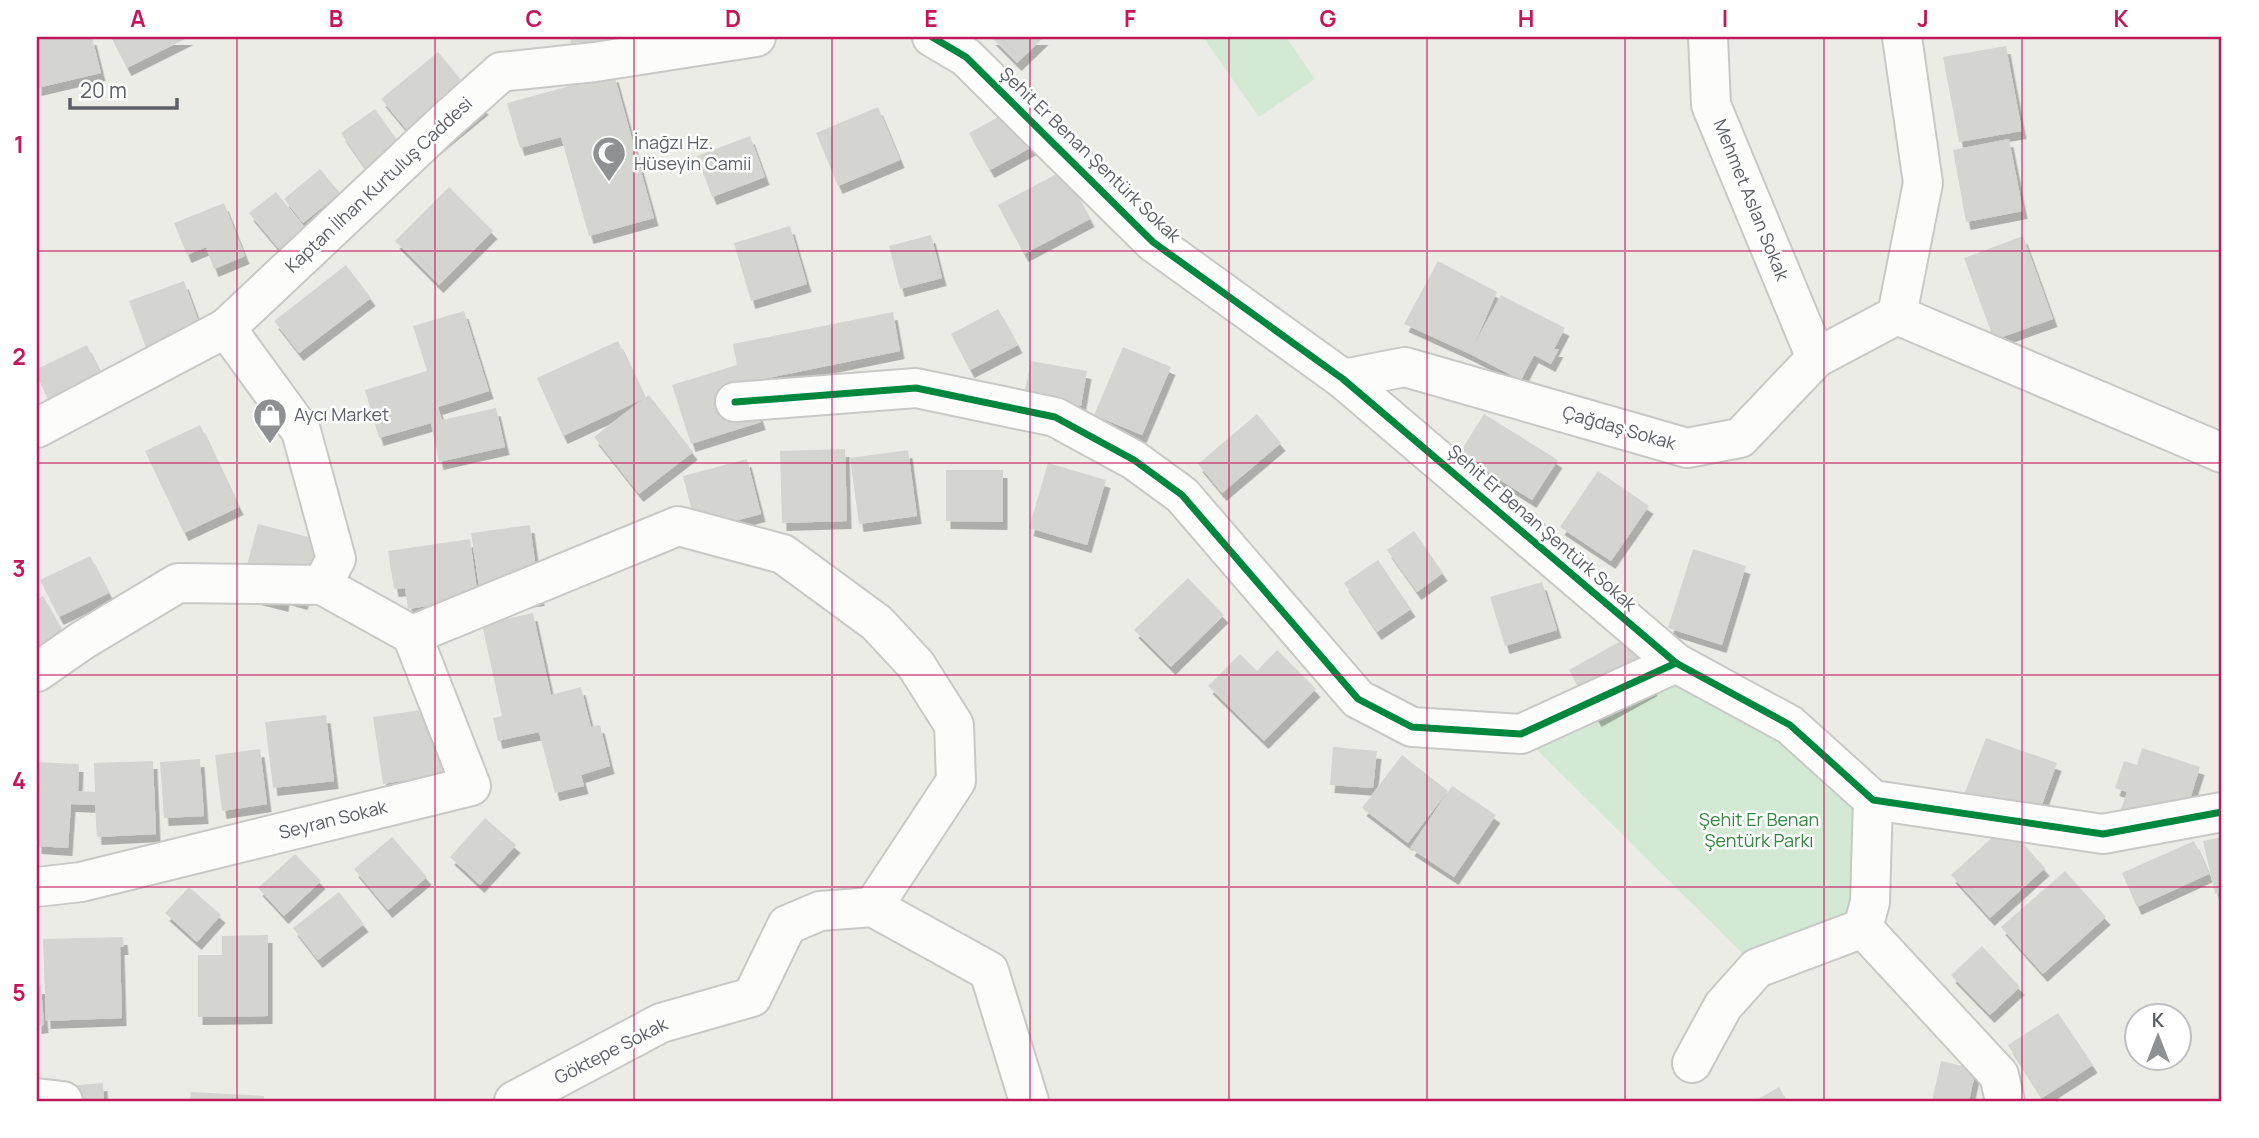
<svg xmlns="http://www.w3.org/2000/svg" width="2259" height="1138" viewBox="0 0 2259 1138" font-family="Manrope,sans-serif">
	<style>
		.green { fill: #d3e9d4 }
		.building { fill: #d4d4d1; filter: url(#shadow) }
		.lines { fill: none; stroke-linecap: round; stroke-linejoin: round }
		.minor-casing { stroke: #c8c9c7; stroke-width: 42 }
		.minor { stroke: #fcfcfb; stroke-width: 38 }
		.cycleway-casing { stroke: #fff; stroke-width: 11 }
		.cycleway { stroke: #00873e; stroke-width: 7 }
		.grid { fill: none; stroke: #c2185b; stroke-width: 2; stroke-opacity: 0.55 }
		.labels { text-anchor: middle; stroke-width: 5; stroke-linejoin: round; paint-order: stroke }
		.poi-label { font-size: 18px; fill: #5c5f65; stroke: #fff; text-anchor: start }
		.street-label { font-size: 18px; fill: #5c5f65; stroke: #fff }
		.park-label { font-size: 18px; fill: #328640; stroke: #fff }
		.neatline { fill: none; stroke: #c2185b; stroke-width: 2.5 }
		.grid-label { font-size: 23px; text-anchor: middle; font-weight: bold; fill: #c2185b }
	</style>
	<defs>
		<filter id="shadow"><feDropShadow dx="4.5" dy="8" stdDeviation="0" flood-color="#0004"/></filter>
	</defs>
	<rect width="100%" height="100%" fill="#ecece7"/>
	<g class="green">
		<polygon points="1203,37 1286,37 1315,79 1259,117"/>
		<polygon points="1676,663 1873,800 1870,902 1757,968 1521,734"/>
	</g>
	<g class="building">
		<polygon points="37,37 92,37 101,73 37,88"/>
		<polygon points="111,37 189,37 127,68"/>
		<polygon points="570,37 628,37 629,47 572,53"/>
		<polygon points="991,37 1044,37 1017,63"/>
		<polygon points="2006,46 2022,131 1959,142 1943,57"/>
		<polygon points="438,52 484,107 427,154 381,99"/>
		<polygon points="614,74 654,218 589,236 561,137 520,148 507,103"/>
		<polygon points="878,107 900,160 838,186 816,133"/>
		<polygon points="375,109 403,148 368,172 341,133"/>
		<polygon points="1013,109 1034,146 990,170 969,133"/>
		<polygon points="750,136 765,177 712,197 697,156"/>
		<polygon points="2009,139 2023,211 1966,222 1953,150"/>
		<polygon points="320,169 340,193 303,223 284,199"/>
		<polygon points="1064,170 1090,219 1024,254 998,205"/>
		<polygon points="449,187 493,231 439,285 395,241"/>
		<polygon points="276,192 305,228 279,249 249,213"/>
		<polygon points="224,203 245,256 214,269 206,247 187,255 174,223"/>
		<polygon points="790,226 807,284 751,301 734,243"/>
		<polygon points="931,235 942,278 900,289 889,246"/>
		<polygon points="2023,236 2053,319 1994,340 1964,258"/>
		<polygon points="1438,261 1497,292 1474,345 1501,295 1565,328 1554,349 1559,349 1551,364 1534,355 1521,380 1470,354 1404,324"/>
		<polygon points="346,265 371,298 299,353 274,321"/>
		<polygon points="184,281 205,339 150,359 129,301"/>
		<polygon points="998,309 1018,345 970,370 951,334"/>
		<polygon points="464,311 489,391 438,407 442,420 496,408 505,447 439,462 431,423 379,438 365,390 427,371 413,326"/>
		<polygon points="893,312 900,351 749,382 761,422 691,444 672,385 737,365 733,344"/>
		<polygon points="618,341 645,398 649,395 693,452 639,494 594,437 643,399 563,436 537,378"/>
		<polygon points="87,345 108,389 55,414 37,376 37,369"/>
		<polygon points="1123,347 1171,367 1142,435 1094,415"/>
		<polygon points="1031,361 1087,371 1081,406 1024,396"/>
		<polygon points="1257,414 1281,443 1222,493 1198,464"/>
		<polygon points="1484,414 1558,460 1532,500 1459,454"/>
		<polygon points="200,425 239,507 184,533 145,451"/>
		<polygon points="845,449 847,521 782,523 780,451"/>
		<polygon points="908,450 917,516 859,524 850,458"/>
		<polygon points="747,459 761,514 697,531 683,476"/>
		<polygon points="1048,463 1106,480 1087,545 1029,528"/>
		<polygon points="946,470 1003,470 1003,522 946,521"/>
		<polygon points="1598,471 1649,506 1611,561 1560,527"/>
		<polygon points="258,524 320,540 303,602 285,597 284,604 257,597 243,580"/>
		<polygon points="530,525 540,598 482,606 471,533"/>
		<polygon points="1414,531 1443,573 1417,592 1387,550"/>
		<polygon points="470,539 478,598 408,609 405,588 394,589 388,551"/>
		<polygon points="1693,549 1746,566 1722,645 1668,628"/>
		<polygon points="90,556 109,593 59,617 40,580"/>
		<polygon points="1378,560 1411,609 1377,632 1344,583"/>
		<polygon points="1188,578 1224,615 1171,667 1134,630"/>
		<polygon points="1542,582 1557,630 1505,646 1490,597"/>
		<polygon points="43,596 77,656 37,678 37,600"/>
		<polygon points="533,613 551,695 581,687 591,727 600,725 610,766 581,775 584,786 555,793 539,732 498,741 493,718 502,716 482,624"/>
		<polygon points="1626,638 1653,688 1597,719 1569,670"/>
		<polygon points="1277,650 1316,689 1264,741 1208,686 1240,654 1257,671"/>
		<polygon points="434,708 443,774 383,784 373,717"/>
		<polygon points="326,715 334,781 273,788 265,722"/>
		<polygon points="1986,738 2057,763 2032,832 1960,805"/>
		<polygon points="1333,747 1377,751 1373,788 1330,785"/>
		<polygon points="2142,748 2200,767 2180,831 2120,812 2127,792 2115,788 2124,761 2137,765"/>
		<polygon points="260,749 267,804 222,811 215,755"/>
		<polygon points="1402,755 1448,791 1408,843 1362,808"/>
		<polygon points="200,759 204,816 164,818 160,762"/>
		<polygon points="153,761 156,834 97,837 95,805 71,804 68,848 37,846 37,762 79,764 78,791 95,792 94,763"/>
		<polygon points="1452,786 1496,815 1454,877 1410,848"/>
		<polygon points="485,818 516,845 480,885 450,857"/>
		<polygon points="2006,825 2045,868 1990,918 1951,875"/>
		<polygon points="392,837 427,877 388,910 354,869"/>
		<polygon points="2222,837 2222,892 2215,894 2203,841"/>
		<polygon points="2194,841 2209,874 2137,907 2122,873"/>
		<polygon points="295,854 321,881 284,916 258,888"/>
		<polygon points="2065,871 2106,917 2043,974 2001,927"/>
		<polygon points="189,887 221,915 197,942 165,913"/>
		<polygon points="339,892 364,924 318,960 293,928"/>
		<polygon points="268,935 268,1016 198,1017 198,955 222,955 222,936"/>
		<polygon points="123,937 124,947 120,947 122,1018 46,1021 43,939"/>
		<polygon points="1982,946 2020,987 1990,1015 1951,975"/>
		<polygon points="37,986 41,986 44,1025 37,1026"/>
		<polygon points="2058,1013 2093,1065 2042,1098 2008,1045"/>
		<polygon points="1941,1061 1976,1069 1969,1101 1932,1101"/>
		<polygon points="103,1083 104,1101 44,1101 43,1088"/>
		<polygon points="1779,1087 1787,1101 1755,1101"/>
		<polygon points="191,1092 264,1096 264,1101 190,1101"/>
	</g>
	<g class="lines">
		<g class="minor-casing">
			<g id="minor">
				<polyline points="932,37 966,57 1153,242 1343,379 1676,663 1790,725 1873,800 2103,834 2222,812"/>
				<polyline points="1708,37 1711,105 1816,358"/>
				<polyline points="1897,315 1923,183 1902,37"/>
				<polyline points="226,328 301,431 336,559 322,585"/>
				<polyline points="1343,379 1405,367 1687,448 1740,438 1816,358 1897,315 2222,453"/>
				<polyline points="735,402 916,388 1055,417 1134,460 1182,495 1358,699 1412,727 1521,734 1676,663"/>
				<polyline points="37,428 226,328 445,122 501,72 595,62 756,37"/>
				<polyline points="412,635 678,526 783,554 877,623 916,665 954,725 956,781 873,907"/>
				<polyline points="37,672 83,640 178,583 322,585 412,635"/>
				<polyline points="37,887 81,882 471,786 412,635"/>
				<polyline points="1863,928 1999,1075 2005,1101"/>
				<polyline points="1863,928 1870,902 1873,800"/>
				<polyline points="1692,1063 1723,1006 1757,968 1863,928"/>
				<polyline points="37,1098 63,1101"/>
				<polyline points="514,1101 661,1023 752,997 787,925 820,911 873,907 989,971 1029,1101"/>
			</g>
		</g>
		<use href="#minor" class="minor"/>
		<g class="cycleway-casing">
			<g id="cycleway">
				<polyline points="932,37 966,57 1153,242 1343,379 1676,663 1790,725 1873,800 2103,834 2222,812"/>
				<polyline points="735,402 916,388 1055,417 1134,460 1182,495 1358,699 1412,727 1521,734 1676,663"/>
			</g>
		</g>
		<use href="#cycleway" class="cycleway"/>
	</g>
	<path class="grid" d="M237,37V1101M435,37V1101M634,37V1101M832,37V1101M1030,37V1101M1229,37V1101M1427,37V1101M1625,37V1101M1824,37V1101M2022,37V1101M37,251H2222M37,463H2222M37,675H2222M37,887H2222"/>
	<defs>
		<g id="mosque-pin" transform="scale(1.75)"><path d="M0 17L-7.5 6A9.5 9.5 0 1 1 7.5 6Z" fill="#8e9092" stroke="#fff"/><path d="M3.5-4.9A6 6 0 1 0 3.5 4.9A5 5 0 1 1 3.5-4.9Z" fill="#fff"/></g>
		<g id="shop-pin" transform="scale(1.75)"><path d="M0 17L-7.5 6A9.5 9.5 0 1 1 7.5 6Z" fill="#8e9092" stroke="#fff"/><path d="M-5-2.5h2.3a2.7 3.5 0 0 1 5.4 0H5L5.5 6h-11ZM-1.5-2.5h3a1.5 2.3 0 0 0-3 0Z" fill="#fff"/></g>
	</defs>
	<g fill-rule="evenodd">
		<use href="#mosque-pin" x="609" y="153"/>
		<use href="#shop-pin" x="270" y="415"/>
	</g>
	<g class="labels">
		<g class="poi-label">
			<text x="634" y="149">İnağzı Hz.<tspan x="634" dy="21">Hüseyin Camii</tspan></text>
			<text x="294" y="421">Aycı Market</text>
		</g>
		<g class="street-label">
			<text transform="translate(1090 155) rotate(44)" y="6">Şehit Er Benan Şentürk Sokak</text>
			<text transform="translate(379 185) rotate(-43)" y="6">Kaptan İlhan Kurtuluş Caddesi</text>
			<text transform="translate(1751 200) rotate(68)" y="6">Mehmet Aslan Sokak</text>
			<text transform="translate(1619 428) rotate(16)" y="6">Çağdaş Sokak</text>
			<text transform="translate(1542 528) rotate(41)" y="6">Şehit Er Benan Şentürk Sokak</text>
			<text transform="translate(333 820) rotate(-14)" y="6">Seyran Sokak</text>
			<text transform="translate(611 1051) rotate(-27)" y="6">Göktepe Sokak</text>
		</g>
		<g class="park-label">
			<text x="1759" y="826">Şehit Er Benan<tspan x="1759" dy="21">Şentürk Parkı</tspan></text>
		</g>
	</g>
	<rect width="2259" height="1138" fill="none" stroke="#ffffff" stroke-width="77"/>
	<g transform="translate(2158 1037)"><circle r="33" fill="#ffffff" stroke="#bebfc1" stroke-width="2"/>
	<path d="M0-5L12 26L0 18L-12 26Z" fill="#8e9092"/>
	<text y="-10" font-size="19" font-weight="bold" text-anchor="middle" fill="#5c5f65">K</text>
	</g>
	<path d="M70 98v10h107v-10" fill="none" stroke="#5c5f65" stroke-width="3.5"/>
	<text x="80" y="98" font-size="21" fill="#5c5f65" stroke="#ffffff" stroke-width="5" paint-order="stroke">20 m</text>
	<rect x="38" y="38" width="2182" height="1062" class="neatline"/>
	<g class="grid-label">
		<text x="138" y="27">A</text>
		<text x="336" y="27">B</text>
		<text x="534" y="27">C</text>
		<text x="733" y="27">D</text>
		<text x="931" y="27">E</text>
		<text x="1130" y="27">F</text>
		<text x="1328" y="27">G</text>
		<text x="1526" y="27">H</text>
		<text x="1725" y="27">I</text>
		<text x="1923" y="27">J</text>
		<text x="2121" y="27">K</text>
		<text x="19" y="153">1</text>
		<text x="19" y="365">2</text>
		<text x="19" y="577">3</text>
		<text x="19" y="789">4</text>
		<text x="19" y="1001">5</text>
	</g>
</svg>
